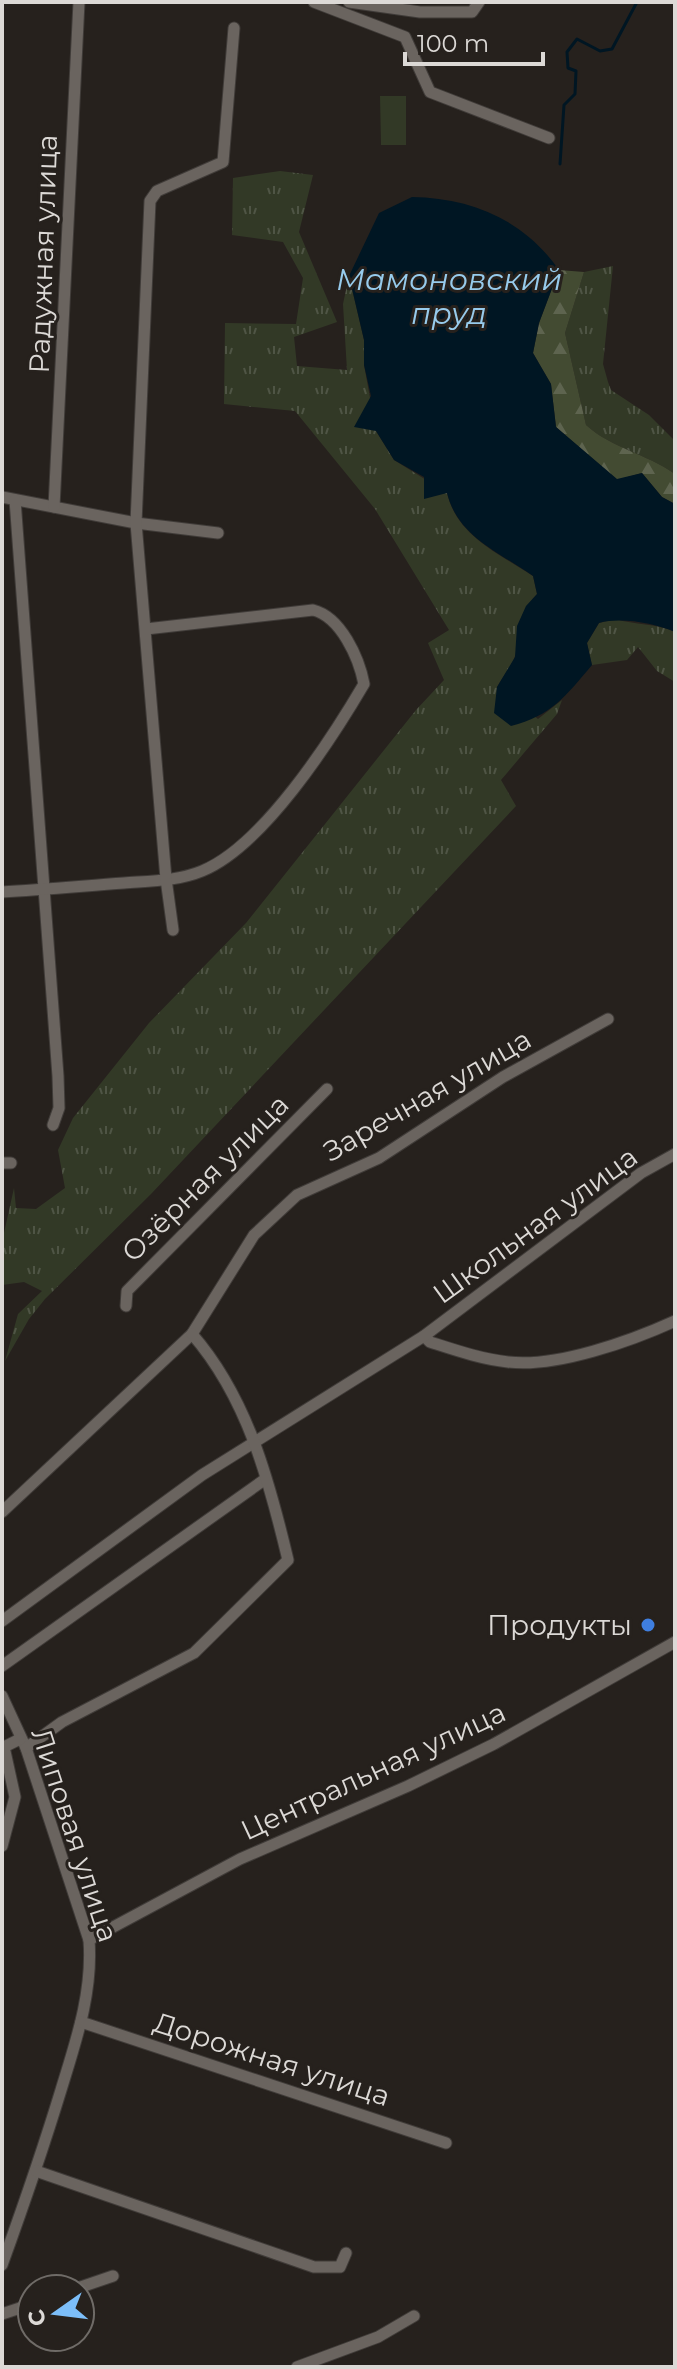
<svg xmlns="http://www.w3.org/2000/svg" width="677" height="2369" viewBox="0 0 677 2369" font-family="Montserrat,sans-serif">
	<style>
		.grass { fill: url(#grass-tufts) }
		.forest { fill: url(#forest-firs) }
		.garden { fill: #323926 }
		.water { fill: #001623 }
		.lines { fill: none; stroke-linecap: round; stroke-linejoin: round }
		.stream { stroke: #001623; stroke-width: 3 }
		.minor-casing { stroke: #403c39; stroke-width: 13 }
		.minor { stroke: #6a645f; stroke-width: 11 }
		.shop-dot { fill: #3f7fe0; stroke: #26211d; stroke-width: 3 }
		.labels { text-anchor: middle; stroke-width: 6; stroke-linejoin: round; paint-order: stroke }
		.street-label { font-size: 28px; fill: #dcd9d6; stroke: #26211d }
		.poi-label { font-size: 28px; fill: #dcd9d6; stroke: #26211d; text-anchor: end }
		.water-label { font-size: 30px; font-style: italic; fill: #97cbec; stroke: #26211d }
	</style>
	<defs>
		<pattern id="grass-tufts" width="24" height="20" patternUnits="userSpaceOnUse" patternTransform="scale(2)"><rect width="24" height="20" fill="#323926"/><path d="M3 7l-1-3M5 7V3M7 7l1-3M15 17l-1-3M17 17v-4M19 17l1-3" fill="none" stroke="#4f5545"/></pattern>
		<pattern id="forest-firs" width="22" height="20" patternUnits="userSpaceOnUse" patternTransform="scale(2)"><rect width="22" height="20" fill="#434b32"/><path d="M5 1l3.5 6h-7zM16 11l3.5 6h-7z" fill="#5e644f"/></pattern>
	</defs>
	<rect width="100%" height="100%" fill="#26211d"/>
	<g class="grass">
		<path d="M280,171L313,175L299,232L337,322L294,337L297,366L347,370L343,304L349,276L364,340V365L376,431L394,460L447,493C457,536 498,553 533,576L537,594C510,624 525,630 514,659C510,668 502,678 497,687L538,719L562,700L557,714L501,780L516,806L151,1194L45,1299L29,1319L5,1361L18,1314L42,1291L24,1282L2,1285V1242L14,1188L16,1208L36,1209L65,1188L58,1150L73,1118L149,1023L246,923L416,710L444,680L428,643L449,630L375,509L295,411L224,404L225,323L296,324L303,278L283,242L232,235L233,178Z"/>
		<path d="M613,266L603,364L608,382L611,390L649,415L675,441V474C645,453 613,449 586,425L565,333L584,272Z"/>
		<path d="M615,619C635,625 655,623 675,632V682L657,671L638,647L627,660L592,665L587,643L599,623Z"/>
	</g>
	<path class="forest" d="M559,270L584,272L565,333L586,425C613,449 645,453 675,474V504L662,497L642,473L617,480L556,427L551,384L533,353L539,323Z"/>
	<polygon class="garden" points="380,96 406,96 406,145 381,145"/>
	<path class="water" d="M412,197C472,198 524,220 559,270L539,323L533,353L551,384L556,427L617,479L642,473L662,497L675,504V632C654,623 621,617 599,623L587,643L592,665C566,696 551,716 511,726L494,713L497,687L515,657L517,626L526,606L537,594L533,576C499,552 458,537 447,493L424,499V477L394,460L376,431L354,427L371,396L364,365V340L349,276L379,213Z"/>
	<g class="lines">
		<polyline class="stream" points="560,164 564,105 575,94 576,71 568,68 567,52 577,39 600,51 612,49 637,2"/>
		<g class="minor-casing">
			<g id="minor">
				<polyline points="314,2 405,37 430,92 549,138"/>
				<polyline points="349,2 420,12 472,12 479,2"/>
				<polyline points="2,497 136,523 218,533"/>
				<polyline points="15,500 58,1076 59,1108 53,1125"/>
				<polyline points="54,507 79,2"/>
				<path d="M2,892C43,890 83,886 124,883C149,881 178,881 202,871C263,846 331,740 364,684C359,658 341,617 313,610L146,629"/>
				<polyline points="173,930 166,879 136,523 150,201 157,191 223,162 234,28"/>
				<polyline points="2,1163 11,1163"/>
				<polyline points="126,1306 127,1291 327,1089"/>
				<path d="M424,1336L430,1342C455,1350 481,1359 508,1362C556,1368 631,1341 675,1321"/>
				<polyline points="2,1512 192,1334 254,1235 297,1195 379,1158 503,1077 608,1019"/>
				<polyline points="2,1621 202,1475 424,1336 641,1173 675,1154"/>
				<polyline points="2,1666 264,1480"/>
				<path d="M2,1696L26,1748L89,1940C93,1992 76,2041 61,2090C43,2149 23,2207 2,2265"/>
				<path d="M26,1748L62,1722L194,1653L288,1560C269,1480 247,1397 192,1334"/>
				<polyline points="2,1846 15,1797 4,1747 20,1739"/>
				<polyline points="89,1940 240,1859 408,1786 494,1744 675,1642"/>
				<polyline points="81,2022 446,2143"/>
				<polyline points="36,2171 314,2267 340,2267 346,2253"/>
				<polyline points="75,2289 113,2276"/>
				<polyline points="2,2314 32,2304"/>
				<polyline points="297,2367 378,2337 414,2316"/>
			</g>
		</g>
		<use href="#minor" class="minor"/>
	</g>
	<circle class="shop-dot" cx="648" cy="1625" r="8"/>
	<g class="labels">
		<g class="street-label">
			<text transform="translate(43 254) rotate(-88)" y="10">Радужная улица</text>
			<text transform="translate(427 1095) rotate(-30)" y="10">Заречная улица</text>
			<text transform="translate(205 1178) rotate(-45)" y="10">Озёрная улица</text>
			<text transform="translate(535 1225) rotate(-36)" y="10">Школьная улица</text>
			<text transform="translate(373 1771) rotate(-25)" y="10">Центральная улица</text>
			<text transform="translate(75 1835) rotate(72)" y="10">Липовая улица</text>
			<text transform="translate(272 2059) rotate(18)" y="10">Дорожная улица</text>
		</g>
		<g class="poi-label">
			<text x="632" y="1635">Продукты</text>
		</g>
		<g class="water-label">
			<text x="449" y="290">Мамоновский<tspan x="449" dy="34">пруд</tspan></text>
		</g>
	</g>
	<rect width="677" height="2369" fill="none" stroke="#dcd9d6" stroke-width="8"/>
	<g transform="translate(56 2313) rotate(256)"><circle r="38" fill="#26211d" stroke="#6f6b67" stroke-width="2"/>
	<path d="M0-6L14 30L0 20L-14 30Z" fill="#7cbef9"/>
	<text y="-12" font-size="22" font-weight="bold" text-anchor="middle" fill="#dcd9d6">С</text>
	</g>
	<path d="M405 52v12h138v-12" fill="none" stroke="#dcd9d6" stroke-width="4"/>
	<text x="417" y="52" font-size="24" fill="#dcd9d6" stroke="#26211d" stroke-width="6" paint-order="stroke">100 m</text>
</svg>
